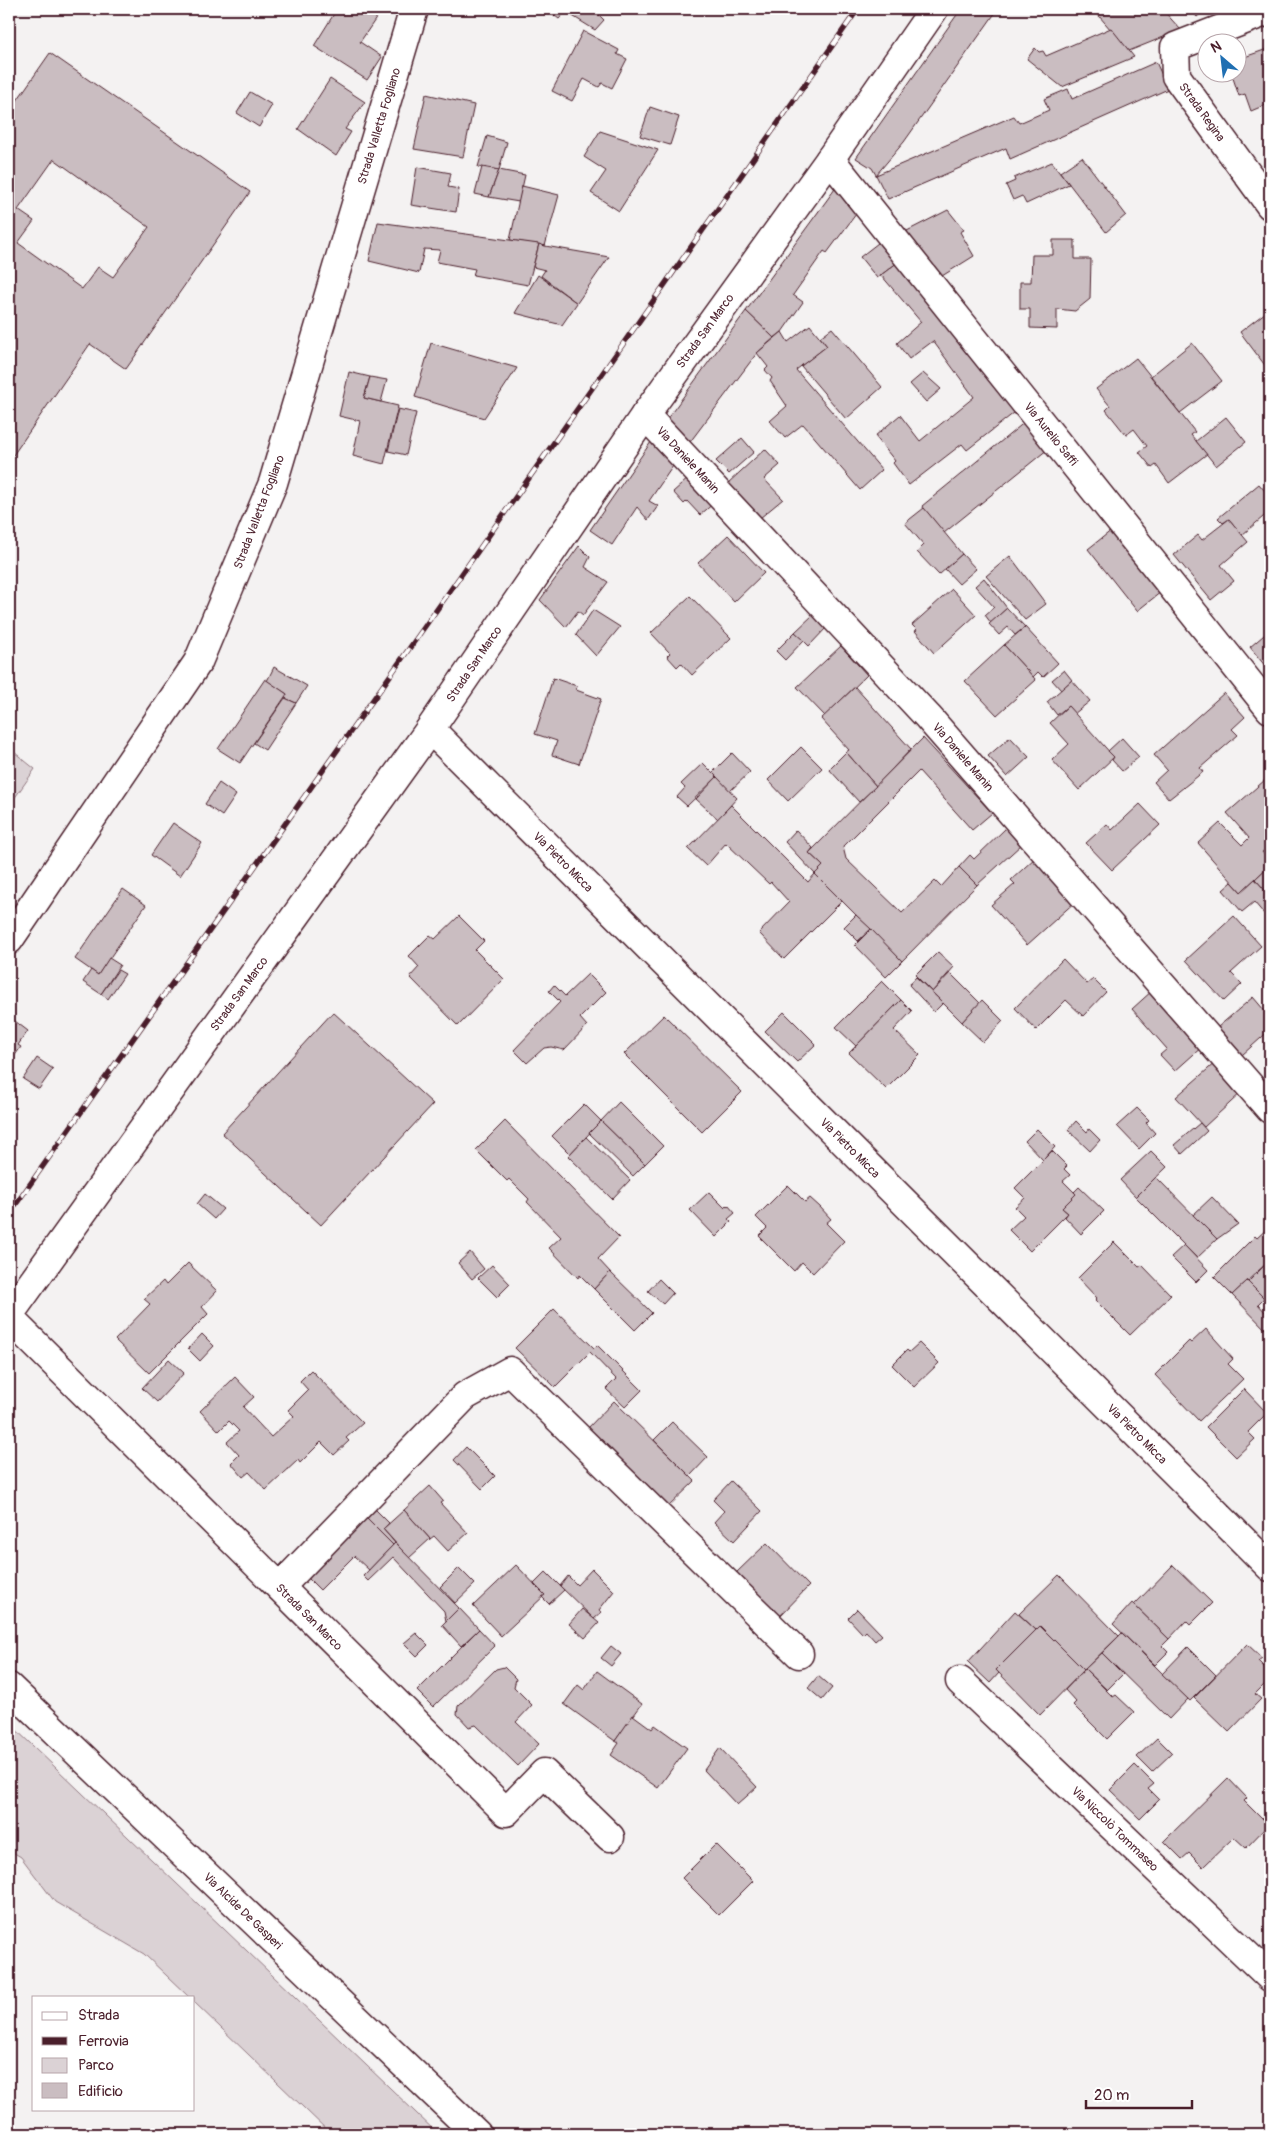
<svg xmlns="http://www.w3.org/2000/svg" width="1279" height="2143" viewBox="0 0 1279 2143" font-family="Pangolin,sans-serif">
	<style>
		.green { fill: #dbd2d5; stroke: #927880 }
		.building { fill: #cabdc1; stroke: #4a1f2b; fill-rule: evenodd }
		.lines { fill: none; stroke-linecap: round; stroke-linejoin: round }
		.street-casing { stroke: #4a1f2b; stroke-width: 31 }
		.secondary-casing { stroke: #4a1f2b; stroke-width: 31 }
		.street { stroke: #fff; stroke-width: 28 }
		.secondary { stroke: #fff; stroke-width: 28 }
		.rail-casing { stroke: #4a1f2b; stroke-width: 5.5 }
		.rail { stroke: #fff; stroke-width: 4; stroke-dasharray: 11; stroke-linecap: butt }
		.labels { text-anchor: middle; stroke-width: 4; stroke-linejoin: round; paint-order: stroke }
		.street-label { font-size: 12px; fill: #4a1f2b; stroke: #fff }
	</style>
	<rect width="100%" height="100%" fill="#f4f2f2"/>
	<filter id="ink" filterUnits="userSpaceOnUse"><feTurbulence type="fractalNoise" baseFrequency=".02" numOctaves="2"/><feDisplacementMap in="SourceGraphic" scale="10" xChannelSelector="R" yChannelSelector="G"/><feConvolveMatrix kernelMatrix="1 2 1 2 8 2 1 2 1" color-interpolation-filters="sRGB"/></filter>
	<g filter="url(#ink)">
		<g class="green">
			<polygon points="9,748 35,769 9,806"/>
			<polygon points="9,1723 438,2134 331,2134 194,2002 194,1997 189,1997 144,1954 55,1902 21,1857 9,1850"/>
		</g>
		<g class="building">
			<polygon points="337,9 364,9 377,17 360,42 382,57 367,80 314,46"/>
			<polygon points="546,9 568,9 559,19"/>
			<polygon points="568,9 593,9 604,20 595,30 566,12"/>
			<polygon points="961,9 998,9 904,142 876,175 872,168 856,158"/>
			<polygon points="1093,9 1162,9 1181,30 1129,51"/>
			<polygon points="1189,9 1206,9 1197,17"/>
			<polygon points="1111,28 1134,57 1062,87 1027,59 1035,48 1039,52 1043,51 1046,56"/>
			<polygon points="583,31 619,50 617,54 627,59 612,88 602,83 599,87 584,79 572,101 552,91"/>
			<polygon points="1270,48 1270,103 1251,111 1245,94 1239,96 1231,72 1236,72 1236,60"/>
			<path d="M50,53L250,192L126,369L90,344L9,461V112ZM54,159L149,227L113,277L98,267L82,289L18,243L34,221L18,210Z"/>
			<polygon points="1156,62 1168,89 1010,159 1006,148 888,199 876,175 1014,116 1019,123 1024,121 1049,110 1044,99 1068,89 1072,99"/>
			<polygon points="330,79 365,102 345,129 351,132 336,156 298,129"/>
			<polygon points="250,92 272,105 259,127 237,113"/>
			<polygon points="426,94 474,105 463,157 414,149"/>
			<polygon points="650,107 679,117 670,145 640,136"/>
			<polygon points="600,131 658,150 619,211 591,193 606,171 584,157"/>
			<polygon points="487,136 507,142 499,170 478,167"/>
			<polygon points="1082,157 1126,215 1106,232 1060,172"/>
			<polygon points="1052,162 1069,184 1026,204 1022,196 1013,200 1006,185 1015,181 1014,178"/>
			<polygon points="417,167 451,173 448,187 459,189 456,212 411,205"/>
			<polygon points="482,167 499,170 489,197 475,194"/>
			<polygon points="499,170 525,175 519,202 489,197"/>
			<polygon points="840,182 862,206 827,253 824,251 793,295 803,302 782,332 774,338 746,311"/>
			<polygon points="522,186 559,195 545,246 510,240"/>
			<polygon points="948,210 964,230 960,232 974,256 942,276 905,232"/>
			<polygon points="378,222 539,244 528,285 473,275 475,269 437,262 440,250 424,249 419,273 369,261"/>
			<polygon points="887,236 902,259 877,278 860,257"/>
			<polygon points="1053,240 1075,240 1075,259 1091,259 1090,299 1075,311 1057,309 1057,329 1030,328 1030,309 1020,309 1020,282 1031,282 1032,255 1053,255"/>
			<polygon points="539,244 545,246 609,257 577,303 541,276 545,270 533,267"/>
			<polygon points="902,259 1019,409 967,450 962,444 909,485 893,463 895,461 875,436 900,415 920,441 974,397 933,341 909,359 897,343 921,322 881,275"/>
			<polygon points="538,275 577,303 562,325 515,313"/>
			<polygon points="1270,309 1270,372 1240,332"/>
			<polygon points="746,311 774,338 757,353 690,442 667,419"/>
			<polygon points="810,325 827,346 796,370 882,470 860,490 803,424 785,438 770,421 787,406 770,381 772,378 765,370 768,367 757,353 782,332 788,342"/>
			<polygon points="832,328 882,387 846,419 801,366 827,346 820,337"/>
			<polygon points="431,343 517,368 484,418 415,397"/>
			<polygon points="1192,343 1222,381 1180,413 1151,376"/>
			<polygon points="1136,358 1195,432 1191,435 1207,454 1169,483 1156,465 1152,468 1139,452 1147,446 1134,429 1126,435 1106,410 1110,406 1096,389"/>
			<polygon points="349,372 370,377 364,398 398,406 384,464 353,456 360,421 339,416"/>
			<polygon points="923,373 941,389 926,402 910,384"/>
			<polygon points="370,377 387,380 381,402 364,398"/>
			<polygon points="398,409 416,413 406,455 388,451"/>
			<polygon points="1226,417 1246,442 1216,466 1196,441"/>
			<polygon points="1026,421 1048,449 944,533 922,506"/>
			<polygon points="742,438 754,452 729,474 716,461"/>
			<polygon points="651,442 675,463 649,501 658,506 648,520 637,507 612,545 590,530"/>
			<polygon points="765,449 780,465 764,479 783,499 760,518 728,483"/>
			<polygon points="690,477 714,503 700,515 687,501 684,504 673,492"/>
			<polygon points="1259,484 1270,497 1270,511 1242,535 1229,519 1223,523 1218,518"/>
			<polygon points="924,508 962,554 939,575 917,552 924,545 905,523"/>
			<polygon points="1229,519 1248,542 1221,565 1234,581 1211,600 1174,555 1198,535 1202,540"/>
			<polygon points="1112,530 1161,592 1137,611 1088,549"/>
			<polygon points="728,535 764,573 734,602 698,563"/>
			<polygon points="579,546 590,557 585,567 608,582 583,615 578,611 566,627 540,600"/>
			<polygon points="962,554 976,569 959,584 945,569"/>
			<polygon points="1010,556 1046,604 1025,620 986,576"/>
			<polygon points="984,578 1007,608 991,623 985,615 994,607 975,586"/>
			<polygon points="952,589 976,615 934,653 915,631 917,630 912,625"/>
			<polygon points="690,596 731,638 692,675 681,663 677,667 667,656 670,653 651,633"/>
			<polygon points="1007,608 1025,627 1015,635 1008,627 999,635 989,624"/>
			<polygon points="593,610 620,627 596,656 576,635"/>
			<polygon points="814,614 827,627 809,646 795,632"/>
			<polygon points="1025,627 1058,663 1043,677 1038,672 1033,677 1004,645"/>
			<polygon points="1270,630 1270,672 1250,647"/>
			<polygon points="795,632 804,640 785,660 776,651"/>
			<polygon points="1004,645 1036,680 997,715 965,681"/>
			<polygon points="841,646 867,675 825,716 797,687"/>
			<polygon points="274,667 307,686 296,703 285,698 287,694 267,681"/>
			<polygon points="1064,670 1072,680 1061,690 1052,680"/>
			<polygon points="553,678 577,686 576,690 601,699 579,764 552,755 557,741 535,734"/>
			<polygon points="265,679 287,694 240,763 218,749"/>
			<polygon points="1072,680 1090,701 1074,714 1068,706 1057,715 1047,702"/>
			<polygon points="855,687 911,749 876,786 846,752 849,750 821,719"/>
			<polygon points="1224,693 1245,717 1232,729 1238,735 1200,768 1203,772 1169,799 1154,782 1167,770 1154,755"/>
			<polygon points="285,698 296,703 265,750 254,743"/>
			<polygon points="1068,706 1114,757 1079,790 1052,760 1069,744 1050,723"/>
			<polygon points="1010,737 1029,757 1007,777 988,756"/>
			<polygon points="923,738 992,813 972,830 919,771 843,847 846,859 902,913 935,881 941,887 959,867 977,885 902,961 815,874 823,866 809,853"/>
			<polygon points="1122,738 1139,757 1122,771 1112,760 1114,757 1108,751"/>
			<polygon points="801,747 822,768 788,801 768,780"/>
			<polygon points="846,752 876,786 859,802 829,769"/>
			<polygon points="732,753 750,772 730,791 712,773"/>
			<polygon points="703,763 717,777 687,806 677,797 685,788 681,784"/>
			<polygon points="717,777 737,798 718,819 696,799"/>
			<polygon points="1265,780 1270,785 1270,846 1262,852 1270,861 1270,865 1241,892 1198,843 1220,823 1242,845 1249,838 1227,813"/>
			<polygon points="219,783 236,795 222,816 205,804"/>
			<polygon points="1140,804 1160,825 1112,870 1086,843 1107,824 1112,830"/>
			<polygon points="731,805 808,882 815,874 842,901 784,959 759,933 789,902 771,882 769,884 726,843 706,866 688,849"/>
			<polygon points="173,823 202,843 180,876 151,855"/>
			<polygon points="1006,828 1022,844 977,885 959,867 970,855 974,859"/>
			<polygon points="796,830 813,848 809,853 823,866 815,874 785,842"/>
			<polygon points="1036,857 1076,901 1027,945 991,905 1015,884 1011,880"/>
			<polygon points="1270,865 1270,896 1255,879"/>
			<polygon points="1255,879 1270,896 1270,921 1254,902 1242,912 1223,890 1232,882 1241,892"/>
			<polygon points="123,889 146,905 98,975 75,959"/>
			<polygon points="856,915 871,929 858,941 844,927"/>
			<polygon points="459,916 484,941 475,950 504,979 458,1026 410,977 419,967 409,956 430,935 435,939"/>
			<polygon points="1234,916 1261,946 1231,973 1242,984 1224,1001 1186,960"/>
			<polygon points="871,929 902,961 886,977 855,945"/>
			<polygon points="938,952 954,967 932,992 915,975"/>
			<polygon points="109,958 120,965 101,994 83,982 91,970 98,975"/>
			<polygon points="1063,959 1087,984 1093,979 1106,992 1083,1016 1066,1000 1036,1030 1015,1008"/>
			<polygon points="118,970 125,974 108,999 101,994"/>
			<polygon points="950,973 980,1003 962,1022 932,992"/>
			<polygon points="588,974 606,992 580,1018 587,1026 564,1050 551,1047 544,1048 527,1063 514,1050 560,1002 549,991 554,985 565,996"/>
			<polygon points="916,977 943,1003 934,1012 909,985"/>
			<polygon points="882,981 901,1000 856,1046 836,1027"/>
			<polygon points="1153,990 1203,1046 1175,1071 1160,1055 1167,1049 1132,1009"/>
			<polygon points="1253,997 1270,1017 1270,1030 1242,1055 1218,1027"/>
			<polygon points="901,1000 912,1011 894,1030 920,1055 886,1089 849,1053"/>
			<polygon points="982,1000 1003,1021 983,1042 962,1022"/>
			<polygon points="333,1012 433,1104 321,1225 222,1133"/>
			<polygon points="784,1012 816,1044 797,1062 765,1031"/>
			<polygon points="664,1015 742,1092 702,1132 624,1054"/>
			<polygon points="11,1018 28,1031 18,1045 21,1047 13,1058 9,1055 9,1021"/>
			<polygon points="37,1058 53,1069 39,1089 23,1079"/>
			<polygon points="1216,1062 1243,1091 1204,1127 1176,1097"/>
			<polygon points="619,1102 663,1146 645,1164 601,1121"/>
			<polygon points="584,1104 601,1121 570,1154 552,1136"/>
			<polygon points="1137,1108 1149,1120 1146,1123 1155,1133 1139,1149 1117,1126"/>
			<polygon points="505,1121 619,1237 598,1259 610,1272 594,1289 580,1275 578,1278 549,1248 561,1237 527,1202 529,1199 509,1179 507,1181 476,1150"/>
			<polygon points="601,1121 645,1164 633,1176 589,1133"/>
			<polygon points="1076,1121 1087,1132 1089,1129 1100,1140 1090,1151 1068,1130"/>
			<polygon points="1200,1123 1207,1131 1182,1154 1174,1145"/>
			<polygon points="1037,1129 1055,1147 1043,1160 1025,1141"/>
			<polygon points="586,1137 630,1180 612,1199 568,1156"/>
			<polygon points="1052,1151 1067,1166 1064,1169 1070,1175 1063,1181 1076,1194 1062,1208 1068,1213 1030,1251 1009,1230 1024,1216 1015,1207 1025,1198 1015,1188"/>
			<polygon points="1151,1151 1167,1167 1136,1197 1120,1180"/>
			<polygon points="1156,1177 1217,1239 1197,1258 1136,1197"/>
			<polygon points="788,1185 805,1202 810,1198 820,1207 831,1219 826,1223 844,1241 813,1273 802,1262 794,1271 759,1236 767,1228 756,1217"/>
			<polygon points="1079,1187 1104,1211 1081,1234 1065,1217 1068,1213 1062,1208 1076,1194 1074,1192"/>
			<polygon points="709,1192 725,1208 728,1205 735,1213 728,1219 731,1222 716,1237 690,1210"/>
			<polygon points="205,1194 223,1209 214,1219 197,1204"/>
			<polygon points="1212,1197 1238,1224 1217,1239 1193,1215"/>
			<polygon points="1270,1226 1270,1260 1232,1295 1214,1277 1255,1236 1257,1238"/>
			<polygon points="1114,1242 1139,1267 1142,1265 1171,1295 1130,1335 1095,1300 1097,1298 1078,1278"/>
			<polygon points="1184,1245 1208,1270 1196,1282 1171,1257"/>
			<polygon points="470,1252 484,1269 472,1279 458,1263"/>
			<polygon points="1270,1260 1270,1295 1265,1300 1248,1282"/>
			<polygon points="188,1263 217,1291 202,1307 208,1314 149,1373 115,1340 150,1304 144,1299 163,1281 166,1285"/>
			<polygon points="492,1265 510,1284 497,1297 478,1278"/>
			<polygon points="610,1272 652,1313 635,1330 594,1289"/>
			<polygon points="659,1279 673,1293 663,1304 648,1291"/>
			<polygon points="1247,1281 1264,1298 1258,1304 1266,1313 1270,1309 1270,1334 1232,1295"/>
			<polygon points="554,1309 594,1348 555,1387 515,1348"/>
			<polygon points="1206,1329 1233,1359 1228,1364 1243,1379 1199,1421 1155,1375 1189,1341 1191,1343"/>
			<polygon points="202,1334 214,1346 200,1361 188,1349"/>
			<polygon points="919,1343 939,1363 914,1387 892,1365 907,1350 909,1352"/>
			<polygon points="597,1345 642,1390 625,1407 606,1389 616,1379 590,1352"/>
			<polygon points="169,1359 184,1373 157,1402 142,1388"/>
			<polygon points="311,1370 363,1423 346,1438 349,1441 334,1455 321,1442 300,1463 298,1460 266,1490 249,1472 243,1477 231,1463 239,1455 227,1442 239,1431 229,1421 219,1431 200,1411 235,1377 254,1397 243,1407 271,1437 294,1416 288,1410 308,1390 300,1381"/>
			<polygon points="1244,1389 1267,1413 1248,1432 1255,1439 1236,1457 1206,1427"/>
			<polygon points="614,1401 695,1481 666,1509 586,1430"/>
			<polygon points="672,1422 708,1457 690,1476 654,1440"/>
			<polygon points="466,1447 495,1476 482,1489 454,1460"/>
			<polygon points="731,1481 762,1511 734,1541 714,1522 724,1511 713,1500"/>
			<polygon points="430,1486 443,1501 440,1503 468,1533 448,1551 434,1536 430,1539 404,1510"/>
			<polygon points="372,1506 389,1523 383,1529 395,1543 393,1545 363,1515"/>
			<polygon points="404,1510 430,1539 409,1558 383,1529"/>
			<polygon points="363,1515 393,1545 369,1570 354,1556 320,1590 304,1574"/>
			<polygon points="395,1543 459,1608 446,1621 444,1611 393,1557 368,1581 363,1576"/>
			<polygon points="767,1543 809,1586 779,1617 736,1573"/>
			<polygon points="516,1565 545,1595 501,1636 473,1606"/>
			<polygon points="1173,1565 1212,1603 1190,1625 1186,1621 1169,1639 1134,1605"/>
			<polygon points="459,1568 475,1584 455,1603 440,1587"/>
			<polygon points="592,1569 614,1591 599,1610 602,1612 594,1619 560,1586 568,1576 577,1585"/>
			<polygon points="546,1572 564,1590 549,1604 542,1597 545,1595 534,1584"/>
			<polygon points="1059,1575 1119,1636 1084,1670 1040,1626 1036,1630 1019,1614"/>
			<polygon points="1132,1603 1169,1639 1162,1646 1168,1652 1155,1665 1113,1624"/>
			<polygon points="459,1608 479,1629 461,1646 442,1625"/>
			<polygon points="582,1609 599,1623 585,1638 569,1624"/>
			<polygon points="857,1609 882,1635 875,1641 866,1631 863,1634 848,1618"/>
			<polygon points="1015,1611 1036,1630 996,1670 999,1673 990,1683 968,1662"/>
			<polygon points="1040,1626 1084,1670 1040,1715 996,1670"/>
			<polygon points="479,1629 495,1646 433,1707 417,1691"/>
			<polygon points="416,1633 428,1645 417,1656 404,1643"/>
			<polygon points="1122,1633 1188,1699 1169,1719 1102,1653"/>
			<polygon points="1247,1644 1262,1658 1258,1661 1270,1673 1270,1679 1255,1694 1261,1699 1229,1732 1194,1698"/>
			<polygon points="611,1646 621,1654 611,1666 601,1658"/>
			<polygon points="1188,1647 1216,1675 1190,1701 1162,1674"/>
			<polygon points="1102,1653 1123,1674 1107,1690 1085,1669"/>
			<polygon points="504,1667 516,1679 514,1687 532,1705 516,1722 539,1744 518,1766 476,1725 469,1727 457,1714 458,1706 496,1669"/>
			<polygon points="1085,1669 1113,1697 1116,1695 1134,1712 1107,1739 1073,1705 1076,1702 1065,1690"/>
			<polygon points="597,1671 642,1704 615,1741 564,1704 578,1685 584,1690"/>
			<polygon points="818,1676 832,1688 822,1700 808,1688"/>
			<polygon points="633,1715 652,1729 655,1725 687,1748 658,1788 611,1755 619,1743 615,1741"/>
			<polygon points="1157,1738 1172,1753 1152,1772 1137,1757"/>
			<polygon points="720,1748 757,1787 737,1805 704,1770"/>
			<polygon points="1135,1765 1154,1784 1148,1789 1159,1800 1140,1819 1110,1790"/>
			<polygon points="1228,1778 1247,1798 1244,1801 1268,1825 1246,1848 1234,1837 1203,1867 1189,1853 1182,1859 1164,1841"/>
			<polygon points="716,1844 753,1881 719,1915 682,1878"/>
		</g>
		<g class="lines">
			<g class="street-casing">
				<g id="street">
					<polyline points="1270,10 1175,47 1176,76 1270,205"/>
					<polyline points="830,159 1270,709"/>
					<polyline points="645,415 928,717 1270,1109"/>
					<polyline points="430,729 1270,1567"/>
					<polyline points="9,940 198,662 273,483 414,9"/>
					<polyline points="9,1315 430,729 645,415 830,159 934,9"/>
					<polyline points="9,1318 506,1812 544,1773 610,1837"/>
					<polyline points="280,1587 465,1396 510,1371 799,1654"/>
					<polyline points="960,1681 1270,1977"/>
				</g>
			</g>
			<g class="secondary-casing">
				<polyline id="secondary" points="9,1687 477,2134"/>
			</g>
			<use href="#street" class="street"/>
			<use href="#secondary" class="secondary"/>
			<g class="rail-casing">
				<polyline id="rail" points="9,1214 440,605 858,9"/>
			</g>
			<use href="#rail" class="rail"/>
		</g>
	</g>
	<g class="labels">
		<g class="street-label">
			<text transform="translate(1202 112) rotate(54)" y="4">Strada Regina</text>
			<text transform="translate(379 126) rotate(-73)" y="4">Strada Valletta Fogliano</text>
			<text transform="translate(705 331) rotate(-54)" y="4">Strada San Marco</text>
			<text transform="translate(1051 434) rotate(51)" y="4">Via Aurelio Saffi</text>
			<text transform="translate(688 460) rotate(47)" y="4">Via Daniele Manin</text>
			<text transform="translate(259 512) rotate(-69)" y="4">Strada Valletta Fogliano</text>
			<text transform="translate(474 664) rotate(-56)" y="4">Strada San Marco</text>
			<text transform="translate(963 757) rotate(49)" y="4">Via Daniele Manin</text>
			<text transform="translate(563 862) rotate(45)" y="4">Via Pietro Micca</text>
			<text transform="translate(239 994) rotate(-54)" y="4">Strada San Marco</text>
			<text transform="translate(850 1148) rotate(45)" y="4">Via Pietro Micca</text>
			<text transform="translate(1137 1434) rotate(45)" y="4">Via Pietro Micca</text>
			<text transform="translate(309 1617) rotate(45)" y="4">Strada San Marco</text>
			<text transform="translate(1115 1829) rotate(44)" y="4">Via Niccolò Tommaseo</text>
			<text transform="translate(243 1911) rotate(44)" y="4">Via Alcide De Gasperi</text>
		</g>
	</g>
	<rect width="1279" height="2143" fill="none" stroke="#fff" stroke-width="30"/>
	<rect x="15" y="15" width="1249" height="2113" fill="none" stroke="#4a1f2b" stroke-width="2" filter="url(#ink)"/>
	<rect x="32" y="1996" width="162" height="115" fill="#ffffff" stroke="#b7a5aa"/>
	<rect x="42" y="2012" width="25" height="8" fill="#ffffff" stroke="#b7a5aa"/>
	<text x="78" y="2020" font-size="15" fill="#4a1f2b">Strada</text>
	<rect x="42" y="2037" width="25" height="8" fill="#4a1f2b" stroke="#b7a5aa"/>
	<text x="78" y="2046" font-size="15" fill="#4a1f2b">Ferrovia</text>
	<rect x="42" y="2058" width="25" height="15" fill="#dbd2d5" stroke="#b7a5aa"/>
	<text x="78" y="2070" font-size="15" fill="#4a1f2b">Parco</text>
	<rect x="42" y="2083" width="25" height="15" fill="#cabdc1" stroke="#b7a5aa"/>
	<text x="78" y="2096" font-size="15" fill="#4a1f2b">Edificio</text>
	<g transform="translate(1222 58) rotate(332)"><circle r="24" fill="#ffffff" stroke="#b7a5aa"/>
	<path d="M0-4L9 19L0 12L-9 19Z" fill="#1f6fb2"/>
	<text y="-8" font-size="14" font-weight="bold" text-anchor="middle" fill="#4a1f2b">N</text>
	</g>
	<path d="M1086 2100v8h106v-8" fill="none" stroke="#4a1f2b" stroke-width="2.5"/>
	<text x="1094" y="2100" font-size="15" fill="#4a1f2b" stroke="#ffffff" stroke-width="4" paint-order="stroke">20 m</text>
</svg>
